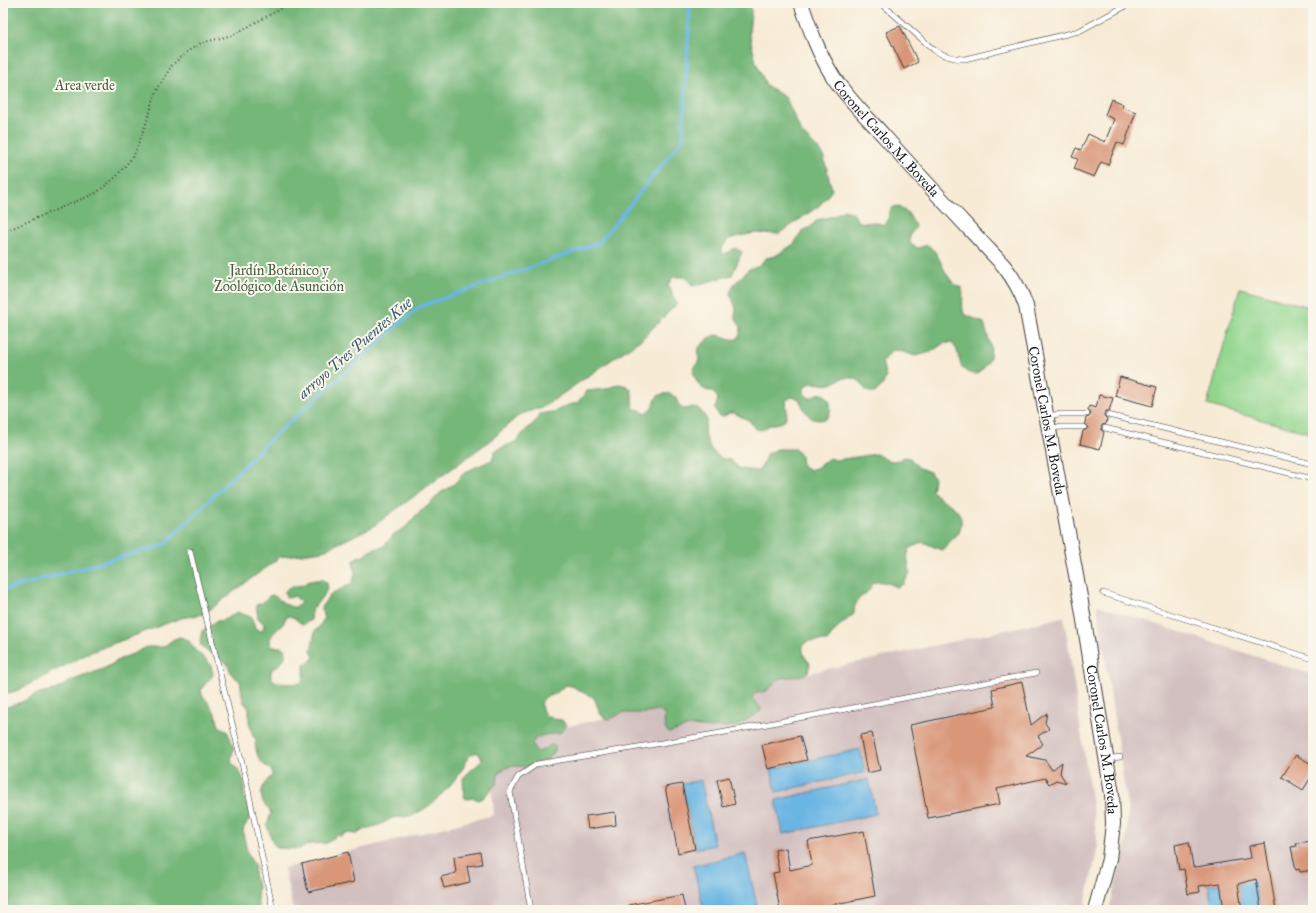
<svg xmlns="http://www.w3.org/2000/svg" width="1316" height="913" viewBox="0 0 1316 913" font-family="'IM FELL Great Primer',serif">
	<style>
		.industrial { fill: #d2bfc0 }
		.green { fill: #91d58e; stroke: #567855 }
		.forest { fill: #74b679; stroke: #48694a }
		.water { fill: #6ab6e3; stroke: #436980 }
		.lines { fill: none; stroke-linecap: round; stroke-linejoin: round }
		.stream { stroke: #6ab6e3; stroke-width: 3.5 }
		.building { fill: #d99679 }
		.lane-casing { stroke: #3d3b38; stroke-width: 6 }
		.secondary-casing { stroke: #3d3b38; stroke-width: 16 }
		.path { stroke: #3d3b38; stroke-width: 2; stroke-dasharray: 1 3; stroke-linecap: butt }
		.lane { stroke: #fff; stroke-width: 5 }
		.secondary { stroke: #fff; stroke-width: 14 }
		.labels { text-anchor: middle; stroke-width: 4; stroke-linejoin: round; paint-order: stroke }
		.park-label { font-size: 14px; fill: #455d44; stroke: #fbf7ec }
		.street-label { font-size: 14px; fill: #1c1c1c; stroke: #fbf7ec }
		.water-label { font-size: 15px; font-style: italic; fill: #3b5a6c; stroke: #fbf7ec }
	</style>
	<rect width="100%" height="100%" fill="#fbf7ec"/>
	<filter id="ink" filterUnits="userSpaceOnUse"><feTurbulence type="fractalNoise" baseFrequency=".025" numOctaves="2"/><feDisplacementMap in="SourceGraphic" scale="8" xChannelSelector="R" yChannelSelector="G"/><feConvolveMatrix kernelMatrix="1 2 1 2 8 2 1 2 1" color-interpolation-filters="sRGB"/></filter>
	<filter id="wash" filterUnits="userSpaceOnUse"><feTurbulence type="fractalNoise" baseFrequency=".012" numOctaves="4" result="noise"/><feDisplacementMap in="SourceGraphic" scale="16" xChannelSelector="R" yChannelSelector="G"/><feGaussianBlur stdDeviation="0.9" result="paint"/><feColorMatrix in="noise" values="0 0 0 0 0 0 0 0 0 0 0 0 0 0 0 0 0 1.4 0 .05"/><feComposite in="paint" operator="in"/></filter>
	<g filter="url(#wash)">
		<rect width="100%" height="100%" fill="#f7ebd6"/>
		<g class="industrial">
			<polygon points="1097,605 1313,675 1313,910 1109,910 1126,842 1128,811"/>
			<polygon points="1064,617 1098,846 1084,910 293,910 284,868 494,815 488,744"/>
		</g>
		<polygon class="green" points="1240,288 1313,308 1313,434 1207,405"/>
		<g class="forest">
			<polygon points="3,3 752,3 749,33 756,62 766,85 786,98 801,132 823,154 832,190 820,205 779,234 754,233 728,239 722,248 723,255 735,248 742,252 732,275 693,286 684,277 673,277 668,285 677,304 643,338 545,406 519,415 491,440 372,527 323,551 280,557 204,614 181,618 91,652 16,691 3,694"/>
			<path d="M897,206L908,213L916,227L910,235V244L918,248L927,245C942,251 942,281 962,288C964,296 961,306 964,314L984,323L991,347L990,357L988,362L982,370L977,374C953,374 964,351 951,343H944L931,352L915,356L900,351L893,350L882,362L886,377L882,386L875,393C861,392 865,384 858,380C854,379 849,377 845,378C840,378 835,383 830,384C822,386 814,380 805,386C803,392 804,395 810,398C814,397 817,392 822,394C832,397 833,413 826,419C807,423 807,412 798,398L792,397L786,400L787,413L785,420L783,422L770,425L762,430L755,429L750,421L734,413H730L722,417L719,416L715,408L718,399L713,391C700,392 696,381 693,371C694,367 698,364 699,360C699,356 698,352 699,348C701,344 705,342 708,339C711,337 713,335 716,335C727,335 740,349 741,327L735,317L736,308L730,293L734,284L749,269L758,266L766,258L775,256L794,244L802,231L811,227L817,220L833,216L844,210L853,213L858,221L864,223L873,222L885,225C891,219 886,208 897,206Z"/>
			<path d="M618,384C639,386 629,398 634,409L640,410L644,413C652,412 653,405 656,399C657,396 659,395 663,394C680,391 675,407 684,409C687,409 690,407 693,407C701,408 703,414 707,420L704,432L711,450L721,458L730,460L740,469L757,471L760,469L763,464L766,455L777,449H796L801,456L802,465L810,470L818,467L829,458L836,460L876,454L887,460L893,461L899,460L904,457L910,458L919,468L930,472L934,478L932,491C941,503 963,505 961,524C961,526 960,530 959,533C954,539 950,539 947,547L941,550L923,542L910,548C905,557 909,563 910,573L903,584L897,587C889,583 882,580 873,583C867,599 854,594 854,614L839,626L827,641H808L803,645C802,654 804,657 810,663L808,672C800,679 787,675 777,680C773,683 772,687 768,690C763,694 754,690 752,698L761,708V711L737,726L711,728L690,726L669,733C663,728 664,722 665,715L658,710L643,713H622L610,719H606L601,715L595,700L593,697L584,693L572,686L565,685C562,687 559,692 555,694C548,697 543,695 541,705C543,717 551,719 562,720L566,725L560,733C549,735 538,733 532,743L535,750L539,752L551,745H555C560,759 523,771 513,765L506,768L500,771L498,774L497,783L483,798L479,800L473,798L467,799L464,797L463,778C469,771 476,767 482,760L481,757L477,752L470,755L465,762L464,767L449,787L429,806L412,816L392,818L382,824L365,829L357,834L346,833L341,836L337,835L327,843L311,844L299,849L277,848L273,843L267,825L271,813C268,808 263,804 262,799C259,789 267,781 272,775C272,767 266,768 262,763C257,757 256,750 255,743L257,741L253,736L249,721V709L243,701L240,681L232,675L227,663L216,657L201,646L200,640L202,631L217,621L224,620L237,612L251,617L255,628L260,631L263,630L264,624L258,618L256,605L262,603L269,596L272,595C281,599 286,608 296,607L301,603L295,596L289,598L286,597L285,591L290,587L302,585L310,581L322,579L327,583L328,589L312,610L311,620L303,625L293,617L287,616C285,619 284,623 282,625C276,631 266,637 272,647H281L286,650C285,660 281,665 272,669C265,686 291,684 301,683L304,678V665L314,658L311,650L315,631L319,627L324,619L321,607L331,594L349,585L353,581L355,574L353,562L357,557L364,556L371,550L383,547L394,534L406,527L418,513L429,505L440,493L454,484L465,472L492,460L495,451L517,441L525,431L535,422L540,414L556,411L568,405L577,403L587,391L606,389Z"/>
			<path d="M180,637L188,640C191,643 193,648 196,651C205,659 212,662 213,675L201,689L202,695L208,702L215,713L219,726L227,731L234,747L231,760L232,763L239,770L244,781V797L251,812L248,822L244,827L243,833L248,855L255,866L254,878L258,886L257,896L259,910H3V708L22,702L39,693L55,690L73,680L98,671L107,667L120,659L135,653L147,647H163L174,639Z"/>
		</g>
		<g class="water">
			<polygon points="860,749 865,772 776,792 771,769"/>
			<polygon points="869,779 876,814 783,834 776,800"/>
			<polygon points="701,780 715,845 695,849 682,784"/>
			<polygon points="745,853 758,910 704,910 693,866"/>
			<polygon points="1254,877 1260,910 1242,910 1237,880"/>
			<polygon points="1220,883 1224,910 1213,910 1208,885"/>
		</g>
		<g class="lines">
			<polyline class="stream" points="3,590 164,545 277,433 419,307 599,243 683,139 690,3"/>
		</g>
		<g id="blocks">
			<g class="building">
				<polygon points="900,26 918,62 904,69 886,32"/>
				<polygon points="1111,99 1123,104 1122,107 1136,112 1124,145 1117,142 1108,165 1101,162 1094,177 1074,169 1078,159 1072,157 1076,148 1081,150 1088,134 1105,142 1114,119 1105,115"/>
				<polygon points="1120,377 1157,387 1152,406 1115,396"/>
				<polygon points="1099,395 1113,398 1109,411 1106,411 1104,414 1104,416 1107,419 1106,424 1102,425 1101,427 1102,431 1104,432 1100,449 1080,444 1083,431 1086,430 1088,427 1085,423 1086,418 1089,417 1091,414 1088,410 1089,406 1096,408"/>
				<polygon points="1022,682 1031,725 1047,713 1045,723 1049,729 1038,736 1043,744 1026,756 1045,760 1052,770 1062,762 1060,773 1066,783 1056,780 1049,784 1045,778 997,789 1000,804 928,818 910,725 995,707 992,689"/>
				<polygon points="872,733 880,770 867,773 860,735"/>
				<polygon points="800,736 807,760 768,769 762,745"/>
				<polygon points="1296,755 1313,765 1313,774 1303,790 1282,777"/>
				<polygon points="729,777 735,804 723,807 717,780"/>
				<polygon points="682,784 695,849 678,853 665,787"/>
				<polygon points="615,812 616,825 588,829 586,816"/>
				<polygon points="864,831 875,896 811,909 812,910 780,910 773,873 779,872 775,850 786,848 790,870 812,865 808,841"/>
				<polygon points="1313,841 1313,870 1300,872 1299,869 1296,870 1291,847 1297,846 1296,843"/>
				<polygon points="1189,842 1193,867 1196,867 1251,858 1249,846 1265,843 1276,910 1261,910 1256,879 1238,884 1242,910 1224,910 1220,883 1199,886 1200,892 1188,894 1184,869 1179,870 1175,845"/>
				<polygon points="348,852 354,882 308,892 302,864"/>
				<polygon points="480,852 482,864 467,866 470,882 444,888 441,877 456,873 454,857"/>
				<polygon points="682,895 685,910 629,910 628,905"/>
			</g>
		</g>
	</g>
	<g filter="url(#ink)">
		<use href="#blocks" fill-opacity="0" stroke="#3d3b38" stroke-width="1"/>
		<g class="lines">
			<g class="lane-casing">
				<g id="lane">
					<path d="M881,3L934,50C944,56 953,59 965,59L1079,31L1131,3"/>
					<polyline points="1108,415 1313,464"/>
					<polyline points="1048,416 1060,414 1087,414"/>
					<polyline points="1050,428 1062,427 1084,427"/>
					<polyline points="1105,428 1313,479"/>
					<polyline points="190,551 246,780 273,910"/>
					<polyline points="1103,593 1313,659"/>
					<polyline points="1107,759 1120,757"/>
					<polyline points="531,910 510,792 518,777 537,764 715,734 1036,673"/>
				</g>
			</g>
			<g class="secondary-casing">
				<g id="secondary">
					<path id="s1" d="M801,3C810,29 819,55 834,78C848,99 867,117 884,136C923,180 964,223 1004,266C1014,279 1021,291 1026,306L1081,602L1112,794L1113,824L1109,859L1095,910"/>
				</g>
			</g>
			<polyline class="path" points="3,232 96,193 116,177 134,155 147,121 156,92 172,65 188,51 201,43 233,35 291,3"/>
			<use href="#lane" class="lane"/>
			<use href="#secondary" class="secondary"/>
		</g>
	</g>
	<g class="labels">
		<g class="park-label">
			<text x="85" y="90">Area verde</text>
			<text x="279" y="275">Jardín Botánico y<tspan x="279" dy="16">Zoológico de Asunción</tspan></text>
		</g>
		<g class="street-label">
			<text dy="5" stroke="none"><textPath href="#s1" startOffset="162">Coronel Carlos M. Boveda</textPath></text>
			<text dy="5" stroke="none"><textPath href="#s1" startOffset="498">Coronel Carlos M. Boveda</textPath></text>
			<text dy="5" stroke="none"><textPath href="#s1" startOffset="822">Coronel Carlos M. Boveda</textPath></text>
		</g>
		<g class="water-label">
			<text transform="translate(355 348) rotate(-41)" y="5">arroyo Tres Puentes Kue</text>
		</g>
	</g>
	<rect width="1316" height="913" fill="none" stroke="#fbf7ec" stroke-width="16"/>
</svg>
